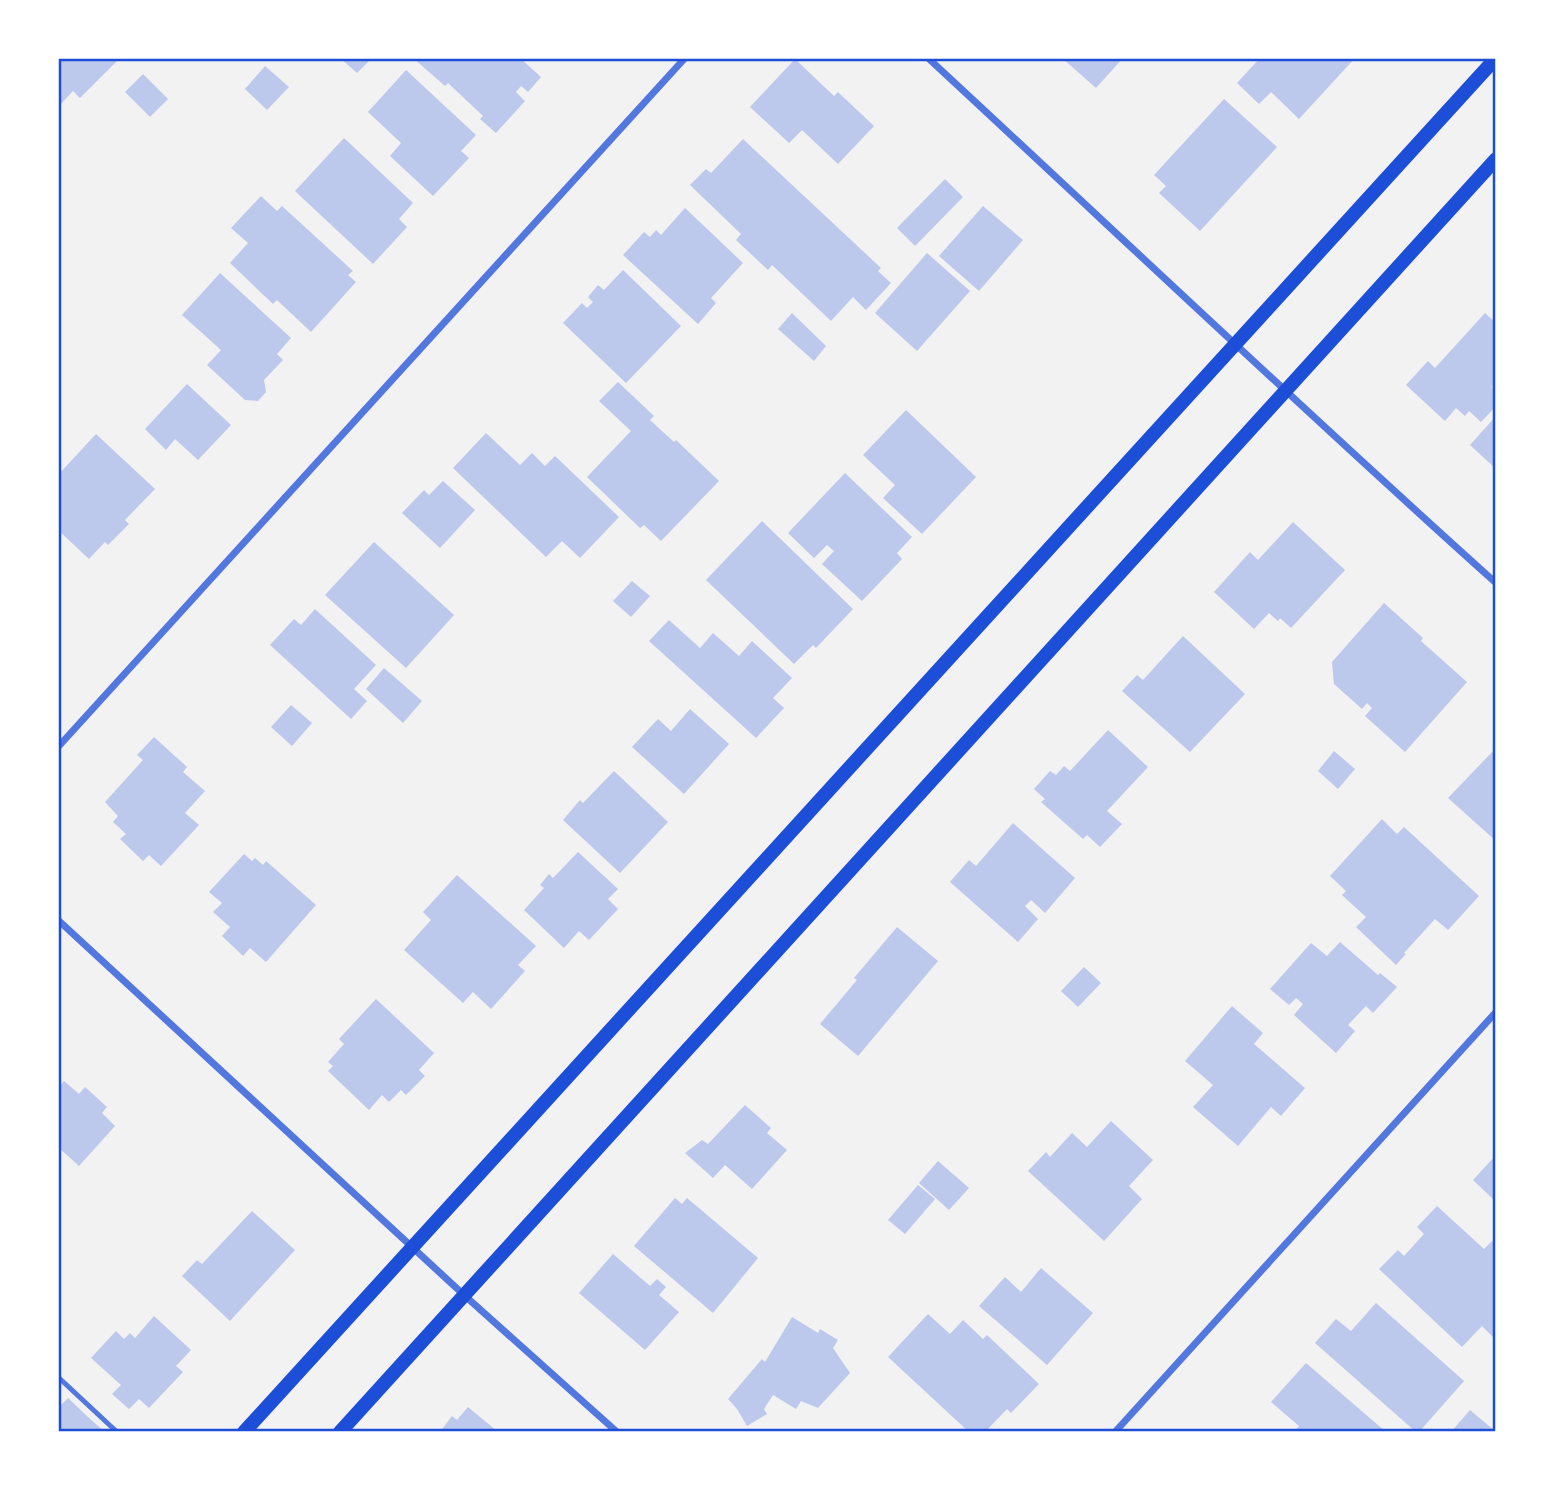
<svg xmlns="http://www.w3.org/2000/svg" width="1554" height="1490" viewBox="0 0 1554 1490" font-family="Raleway,sans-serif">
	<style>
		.building { fill: #bdc9ec }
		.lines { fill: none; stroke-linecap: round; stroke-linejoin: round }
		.service { stroke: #5277de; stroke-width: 5 }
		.minor { stroke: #5277de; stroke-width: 7 }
		.secondary { stroke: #1d4ed8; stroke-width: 14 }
		.neatline { fill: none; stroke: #1d4ed8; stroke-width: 2.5 }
	</style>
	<rect width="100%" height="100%" fill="#f2f2f2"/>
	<g class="building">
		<polygon points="58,58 120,58 80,98 73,91 60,105"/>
		<polygon points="340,58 372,58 357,73"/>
		<polygon points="413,58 520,58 541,77 528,92 521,86 516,92 525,101 496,133 480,119 483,116 448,83 445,86"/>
		<polygon points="1062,58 1123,58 1096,88"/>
		<polygon points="1260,58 1355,58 1299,119 1271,92 1259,104 1237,83"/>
		<polygon points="795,59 834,96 838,92 874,126 838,164 802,130 789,143 750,107"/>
		<polygon points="265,66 289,87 267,110 245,89"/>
		<polygon points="406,70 476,135 461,151 469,158 433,196 390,156 401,143 368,112"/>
		<polygon points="143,74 168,99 150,117 125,92"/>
		<polygon points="1224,99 1277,147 1200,231 1159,193 1166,186 1154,175"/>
		<polygon points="344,138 413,203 399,219 407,227 373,264 295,191"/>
		<polygon points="743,139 881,268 878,271 891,283 866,310 853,297 831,321 772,265 768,270 736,240 741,234 690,185 706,169 711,173"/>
		<polygon points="945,179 963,197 915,246 897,228"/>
		<polygon points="261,196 277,211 282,206 353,271 348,275 356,282 311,332 277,300 273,304 230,263 248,243 231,228"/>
		<polygon points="983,206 1023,240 979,291 939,256"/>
		<polygon points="685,208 743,263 711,298 716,303 698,324 623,255 644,232 650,237 656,230 661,235"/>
		<polygon points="927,253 970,291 917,351 875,313"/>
		<polygon points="623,270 681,326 626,383 563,323 582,303 587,308 593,302 588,297 598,285 604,290"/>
		<polygon points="220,273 291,338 277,354 283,360 264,380 266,392 258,401 245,400 207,365 221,350 182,315"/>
		<polygon points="792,313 826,346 814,361 778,329"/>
		<polygon points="1485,313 1496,323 1496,382 1492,387 1496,390 1496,406 1481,422 1469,411 1465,416 1456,408 1445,421 1406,385 1428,361 1435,368"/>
		<polygon points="618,382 654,416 650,420 674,442 676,440 719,481 661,541 644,525 640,528 587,477 631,431 599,401"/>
		<polygon points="187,384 231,425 198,460 175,439 166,450 145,429"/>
		<polygon points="906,410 976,477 922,534 883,498 895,485 863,455"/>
		<polygon points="1496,416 1496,469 1470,445"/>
		<polygon points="486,433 520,465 532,453 545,466 555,456 619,517 580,558 562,541 546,557 453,468"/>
		<polygon points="96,434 155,489 125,520 129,524 108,545 105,542 89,559 58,530 58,475"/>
		<polygon points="845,473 912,537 897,553 902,559 862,601 822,564 834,551 827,545 814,558 788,533"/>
		<polygon points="443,481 475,510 440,548 402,513 424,490 429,495"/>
		<polygon points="762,521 853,609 816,648 813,645 794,664 706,580"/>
		<polygon points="1293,522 1345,570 1291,628 1280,618 1278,621 1269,613 1254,629 1214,592 1250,552 1258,560"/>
		<polygon points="374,542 454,615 406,668 325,595"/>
		<polygon points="632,581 650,596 631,617 613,601"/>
		<polygon points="1384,603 1423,638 1421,641 1467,682 1405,752 1365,716 1372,708 1367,703 1362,709 1334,684 1332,662"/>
		<polygon points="315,609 376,665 354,689 367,701 351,719 270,645 294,619 301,625"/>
		<polygon points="669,620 700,648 713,633 739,656 752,641 792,678 773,698 784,708 756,738 649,641"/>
		<polygon points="1183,636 1245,694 1190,752 1122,691 1137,675 1143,680"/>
		<polygon points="384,668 422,701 403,723 366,689"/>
		<polygon points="291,705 312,723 292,746 271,727"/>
		<polygon points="690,709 729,744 684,794 632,747 658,719 671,731"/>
		<polygon points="1108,730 1148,767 1107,811 1122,824 1100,847 1087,835 1083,839 1041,802 1045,799 1034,789 1050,771 1056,775 1064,766 1070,771"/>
		<polygon points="154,737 187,767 183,772 205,791 185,813 199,825 161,866 149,855 143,861 120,839 126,834 113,822 118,816 105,802 143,760 137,755"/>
		<polygon points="1496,748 1496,841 1448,798"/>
		<polygon points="1334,751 1355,769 1338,789 1318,771"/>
		<polygon points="614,771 668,822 620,873 563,820 580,800 583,803"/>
		<polygon points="1382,819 1397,834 1404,827 1479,896 1448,930 1435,919 1404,953 1406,954 1396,965 1356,927 1366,917 1342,895 1346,891 1330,876"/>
		<polygon points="1013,823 1075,878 1045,913 1031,900 1025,906 1038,919 1018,942 950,882 969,860 976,866"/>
		<polygon points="578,852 618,889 608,899 618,909 589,940 579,931 564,948 524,910 544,888 540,885 549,874 553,878"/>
		<polygon points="244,854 252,861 255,858 263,865 266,861 316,905 266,962 250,948 243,956 222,936 230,927 213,912 222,903 209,892"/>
		<polygon points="457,875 536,946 518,965 525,971 491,1009 473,992 463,1003 404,950 431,920 423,912"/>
		<polygon points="897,927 938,961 858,1056 820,1024 857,980 854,978"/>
		<polygon points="1340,942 1378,975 1380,973 1397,987 1373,1013 1366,1006 1348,1025 1355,1031 1336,1053 1294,1015 1303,1004 1296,998 1289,1005 1270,989 1311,943 1327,956"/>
		<polygon points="1084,967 1101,983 1078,1007 1061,991"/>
		<polygon points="376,999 434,1053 419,1070 425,1076 406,1095 401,1090 389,1102 382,1095 369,1110 328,1071 333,1066 328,1062 344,1044 339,1039"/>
		<polygon points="1232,1006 1263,1033 1254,1044 1305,1088 1281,1116 1271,1107 1238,1146 1193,1107 1213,1085 1185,1061"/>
		<polygon points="64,1081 79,1094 85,1087 107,1107 102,1113 115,1126 79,1166 58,1147 58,1088"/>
		<polygon points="745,1105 771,1128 767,1133 787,1150 752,1189 725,1165 713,1178 685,1153 702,1140 708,1144"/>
		<polygon points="1111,1121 1153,1160 1129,1186 1142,1199 1104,1241 1028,1171 1046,1152 1050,1157 1072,1133 1087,1147"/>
		<polygon points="1496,1155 1496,1202 1473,1180"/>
		<polygon points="938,1161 969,1188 949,1210 919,1183"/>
		<polygon points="918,1185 935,1199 905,1234 888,1220"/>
		<polygon points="675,1198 682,1204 687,1198 758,1258 713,1313 634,1246"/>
		<polygon points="1437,1206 1484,1249 1492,1241 1496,1246 1496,1340 1482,1326 1462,1347 1379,1269 1398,1250 1404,1256 1424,1234 1417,1227"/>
		<polygon points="252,1211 295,1250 230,1321 182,1276 197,1260 202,1264"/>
		<polygon points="613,1254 650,1286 657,1279 666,1287 659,1295 679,1312 645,1350 579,1293"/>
		<polygon points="1041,1268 1093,1313 1047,1365 979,1306 1005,1277 1021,1292"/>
		<polygon points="1376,1303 1464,1381 1419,1432 1416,1432 1315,1343 1336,1319 1351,1331"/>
		<polygon points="928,1314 950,1334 963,1320 983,1339 987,1335 1039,1384 1011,1413 1007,1409 985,1432 969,1432 888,1357"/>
		<polygon points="154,1316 191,1350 176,1366 183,1372 149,1408 139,1399 129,1409 112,1394 121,1385 91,1358 116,1331 124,1339 130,1333 135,1338"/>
		<polygon points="792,1317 818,1333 820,1329 838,1340 833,1348 850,1373 818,1408 801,1401 796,1409 773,1395 764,1409 767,1414 747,1426 737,1409 728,1399 762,1359 765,1362"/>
		<polygon points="1306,1363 1386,1432 1294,1432 1299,1426 1271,1402"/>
		<polygon points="68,1398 88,1417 105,1432 58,1432 58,1408"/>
		<polygon points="468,1407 498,1432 440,1432 452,1416 457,1420"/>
		<polygon points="1470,1410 1496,1432 1451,1432"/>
	</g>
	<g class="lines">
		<polyline class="service" points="58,1377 117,1432"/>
		<g class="minor">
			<path d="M928,58C1117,233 1304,411 1496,583"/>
			<polyline points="58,747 685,58"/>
			<polyline points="58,920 464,1295 617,1432"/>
			<polyline points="1115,1432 1496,1012"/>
		</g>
		<g class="secondary">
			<polyline points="244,1432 1496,58"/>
			<polyline points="340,1432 1496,159"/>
		</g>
	</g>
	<rect width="1554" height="1490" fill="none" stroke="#ffffff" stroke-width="119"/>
	<rect x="60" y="60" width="1434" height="1370" class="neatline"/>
</svg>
